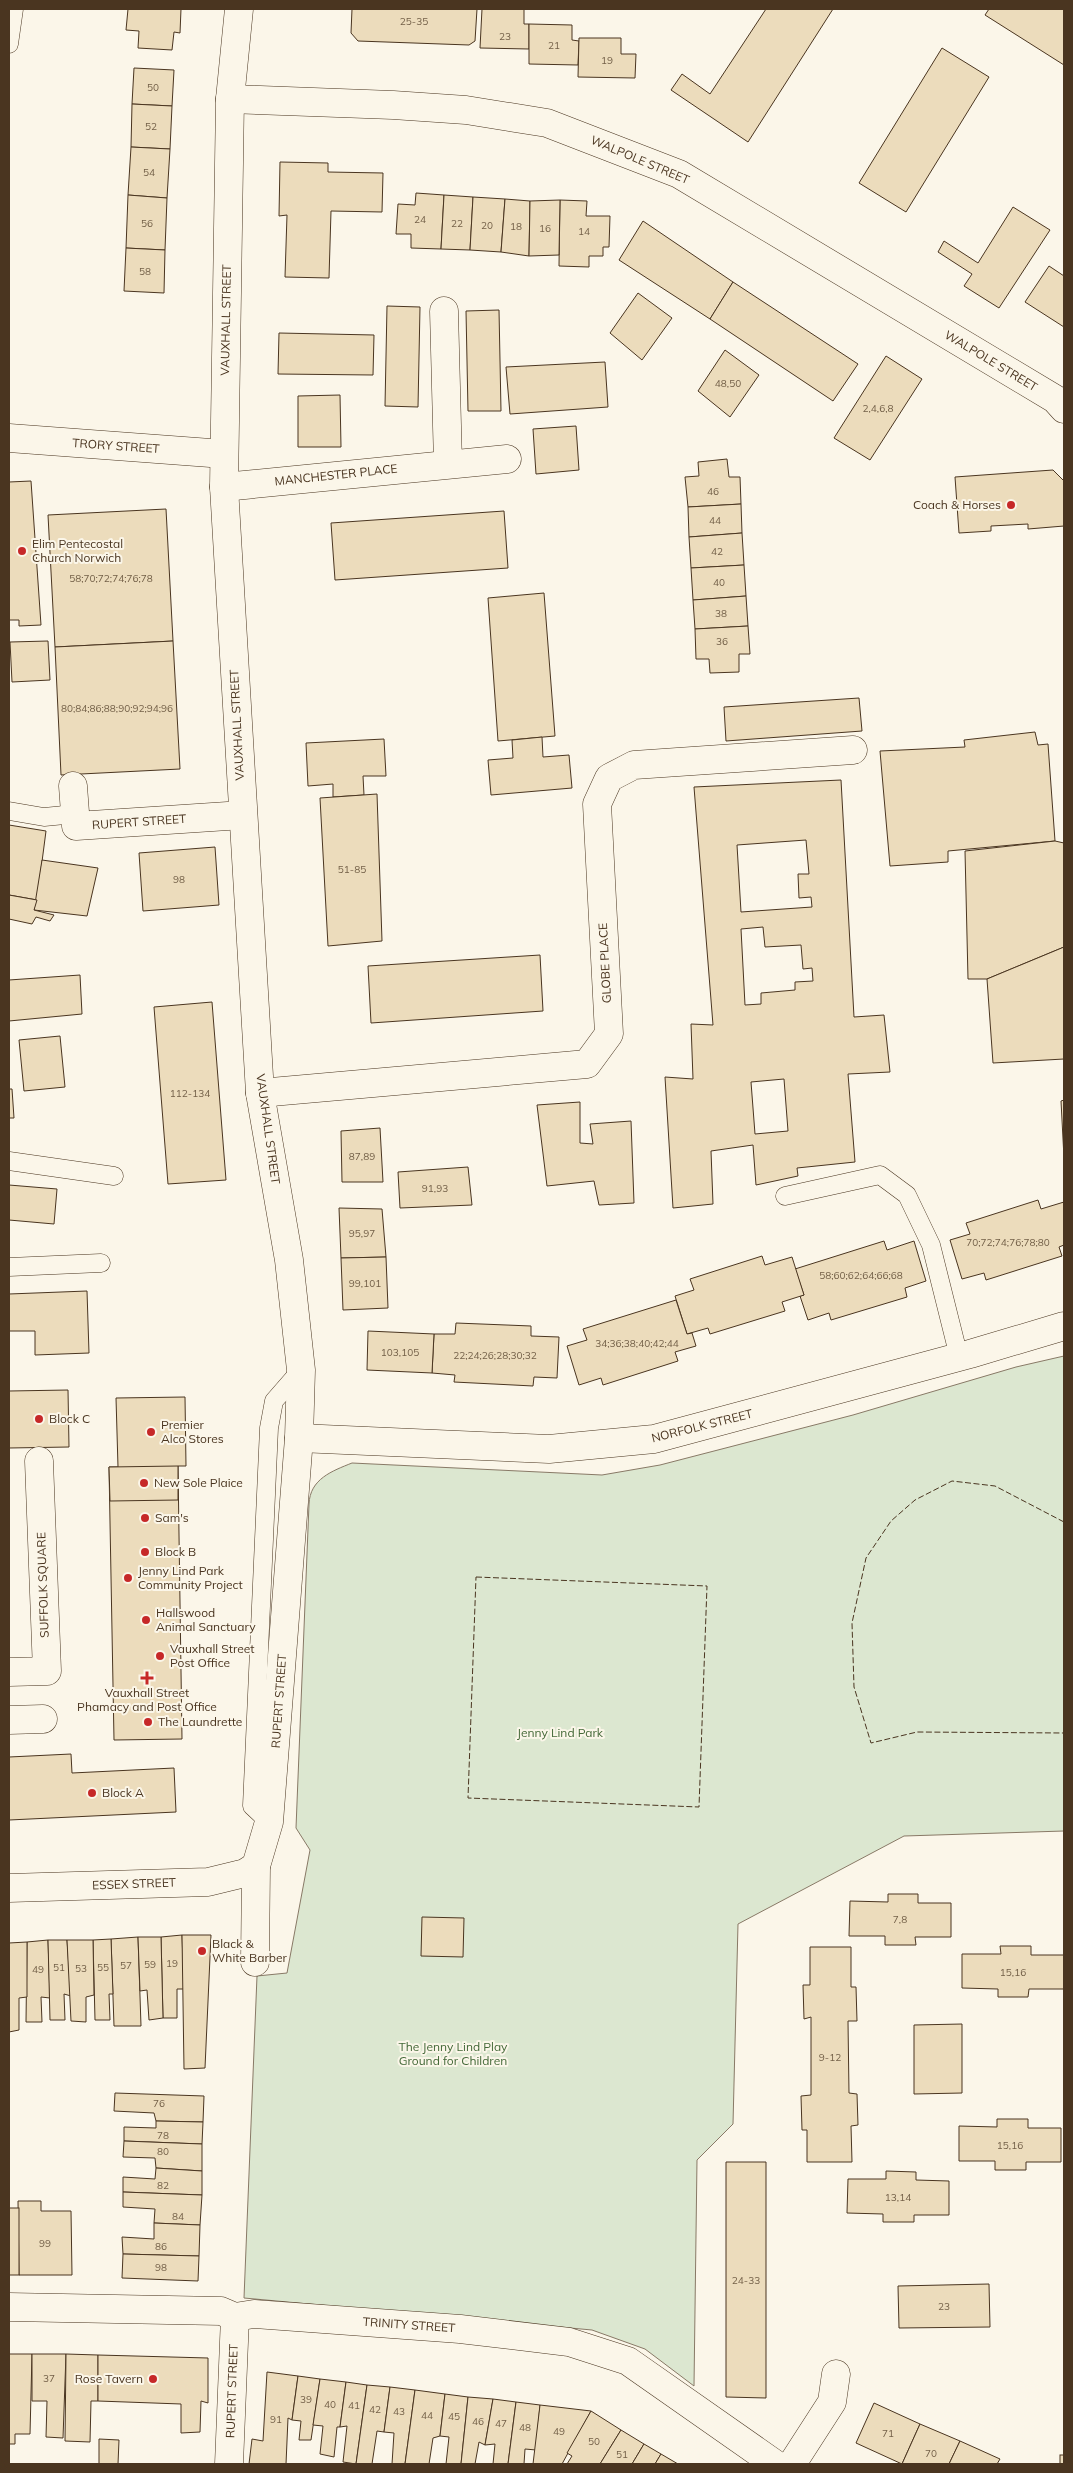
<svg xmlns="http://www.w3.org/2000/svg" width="1073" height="2473" viewBox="0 0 1073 2473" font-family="Mulish,sans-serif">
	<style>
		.green { fill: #dce7d0; stroke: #887966 }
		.building { fill: #ecdcbc; stroke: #4a3520; fill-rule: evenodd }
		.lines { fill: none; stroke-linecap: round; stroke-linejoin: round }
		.service-casing { stroke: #4a3520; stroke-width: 19 }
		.minor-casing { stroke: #4a3520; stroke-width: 29 }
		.service { stroke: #fbf6e9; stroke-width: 18 }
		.minor { stroke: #fbf6e9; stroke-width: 28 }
		.fence { stroke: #4a3520; stroke-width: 1; stroke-dasharray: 6 2.5; stroke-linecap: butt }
		.poi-dot { fill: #c62828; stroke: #fbf6e9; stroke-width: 2 }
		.labels { text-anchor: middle; stroke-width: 4; stroke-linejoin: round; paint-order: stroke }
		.number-label { font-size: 10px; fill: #725f47 }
		.street-label { font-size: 12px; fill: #4a3520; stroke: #fbf6e9 }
		.poi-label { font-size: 12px; fill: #4a3520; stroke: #fbf6e9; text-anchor: start }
		.park-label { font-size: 12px; fill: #436837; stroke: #fbf6e9 }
	</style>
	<rect width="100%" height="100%" fill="#fbf6e9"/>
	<path class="green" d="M1064,1356V1831L904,1836L738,1924L733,2124L697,2160L694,2386L645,2349L592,2330L244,2298L257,1976L287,1973L310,1850L296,1828L309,1504C310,1479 332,1471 352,1463L602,1475L660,1465L853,1415L1016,1367Z"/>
	<g class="building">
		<polygon points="128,9 181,9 180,33 174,32 172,50 138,48 139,31 126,30"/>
		<polygon points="352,9 477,9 475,41 469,45 358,41 351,33"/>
		<polygon points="482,9 524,9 524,24 529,24 529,49 480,48"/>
		<polygon points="766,9 833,9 748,142 671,90 682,74 710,94"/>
		<polygon points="989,9 1064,9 1064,65 985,15"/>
		<polygon points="529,24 572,25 572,40 579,41 578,65 529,64"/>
		<polygon points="579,38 621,38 621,54 636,54 635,78 578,77"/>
		<polygon points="942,48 989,77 906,212 859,183"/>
		<polygon points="134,68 174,70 172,106 132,104"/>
		<polygon points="132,104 172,106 170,149 131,147"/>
		<polygon points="131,147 170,149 167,198 128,195"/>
		<polygon points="280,162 328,163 328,172 383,173 382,212 331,211 329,278 285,277 287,215 279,216"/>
		<polygon points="416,193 444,195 441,249 411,248 411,234 396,234 398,204 415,205"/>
		<polygon points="128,195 167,198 165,250 126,248"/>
		<polygon points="444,195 473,197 470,250 441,249"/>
		<polygon points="473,197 505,199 501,252 470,250"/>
		<polygon points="505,199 530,201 529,256 501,252"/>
		<polygon points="560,200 587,201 586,216 610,216 609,247 603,247 603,256 589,256 589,267 559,266"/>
		<polygon points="560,200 559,255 529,256 530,201"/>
		<polygon points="1013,207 1050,230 999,308 964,286 972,274 938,252 944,241 978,263"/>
		<polygon points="643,221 733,282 710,319 619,260"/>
		<polygon points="126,248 165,250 164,293 124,291"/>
		<polygon points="1049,266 1064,276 1064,327 1025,302"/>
		<polygon points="733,282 858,364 833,401 710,319"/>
		<polygon points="638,293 672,318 642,360 610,333"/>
		<polygon points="387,306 420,307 418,407 385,406"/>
		<polygon points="499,310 501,411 468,411 466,311"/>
		<polygon points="279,333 374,335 373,375 278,374"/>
		<polygon points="725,350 759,375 730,417 698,391"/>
		<polygon points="886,356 922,379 870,460 834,438"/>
		<polygon points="605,362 608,407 510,414 506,367"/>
		<polygon points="340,395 341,447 298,447 298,396"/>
		<polygon points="576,426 579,470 536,474 533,429"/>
		<polygon points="727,459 729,477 740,477 741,504 688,507 685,477 699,476 698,462"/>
		<polygon points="1053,470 1064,481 1064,526 1028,529 1028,524 991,526 991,531 959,533 955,477"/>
		<polygon points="31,481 41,625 19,626 19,620 9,620 9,482"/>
		<polygon points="741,504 742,533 689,537 688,507"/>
		<polygon points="166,509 173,641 55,647 48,515"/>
		<polygon points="504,511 508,568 335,580 331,523"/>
		<polygon points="742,533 744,565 691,568 689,537"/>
		<polygon points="744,565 746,596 693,600 691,568"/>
		<polygon points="544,593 555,736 498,741 488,598"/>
		<polygon points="746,596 748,626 695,629 693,600"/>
		<polygon points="748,626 750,654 739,654 739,672 710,673 709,659 696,659 695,629"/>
		<polygon points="48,641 50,680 12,682 10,642"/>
		<polygon points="173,641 180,769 61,775 55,647"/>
		<polygon points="859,698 862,731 726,741 724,707"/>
		<polygon points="1035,732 1038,745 1048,744 1055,841 948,851 948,862 890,866 880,751 965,747 964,740"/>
		<polygon points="542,737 543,757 569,755 572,788 491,795 488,760 513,758 512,740"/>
		<polygon points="384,739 386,776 363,776 364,795 333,797 333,784 308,786 306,743"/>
		<path d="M841,780L854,1017L884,1015L890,1072L848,1074L855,1162L797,1168L798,1176L756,1185L753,1145L711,1151L713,1204L673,1208L665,1077L693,1079L691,1024L713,1025L694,787ZM806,840L809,874H798L799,898L811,897L812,907L741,912L737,845ZM763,927L765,947L801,945L803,969L812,968L813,981L795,982V990L761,993V1004L745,1005L741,929ZM784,1079L788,1131L755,1134L751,1082Z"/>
		<polygon points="377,794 382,941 328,946 320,798"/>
		<polygon points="9,825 46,831 37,900 9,895"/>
		<polygon points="1055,841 1064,843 1064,947 987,979 968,979 965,851"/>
		<polygon points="215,847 219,905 143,911 139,853"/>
		<polygon points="42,860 98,868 87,916 34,910"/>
		<polygon points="9,895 37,900 34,910 54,915 50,921 36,917 32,924 9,919"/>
		<polygon points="1064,947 1064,1059 993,1063 987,979"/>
		<polygon points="540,955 543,1011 371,1023 368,966"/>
		<polygon points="80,975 82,1014 9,1021 9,980"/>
		<polygon points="212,1002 226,1180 168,1184 154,1007"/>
		<polygon points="60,1036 65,1087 24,1091 19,1040"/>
		<polygon points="9,1089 12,1089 14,1118 9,1118"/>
		<polygon points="1064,1100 1064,1158 1061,1101"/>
		<polygon points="580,1102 580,1143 593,1144 590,1124 631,1121 634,1203 599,1205 594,1181 547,1186 537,1105"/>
		<polygon points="380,1128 383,1182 342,1182 341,1131"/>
		<polygon points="468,1167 472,1205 400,1208 398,1172"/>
		<polygon points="9,1185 57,1189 54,1224 9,1220"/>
		<polygon points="1038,1200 1041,1209 1064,1202 1064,1245 1059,1247 1062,1256 986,1280 984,1273 962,1279 950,1240 970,1234 966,1223"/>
		<polygon points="339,1208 382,1209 386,1257 341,1258"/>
		<polygon points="884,1241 887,1250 914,1241 926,1281 905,1288 907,1297 831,1320 829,1313 808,1320 800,1296 804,1295 795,1269"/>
		<polygon points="762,1256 765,1265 792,1257 804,1295 782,1302 785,1311 710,1334 708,1328 687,1334 675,1296 694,1290 690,1279"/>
		<polygon points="386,1257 388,1308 343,1310 341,1258"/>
		<polygon points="87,1291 89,1353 35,1355 35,1331 9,1331 9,1294"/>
		<polygon points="676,1300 687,1334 692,1333 696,1346 675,1352 678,1361 603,1385 601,1378 579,1385 567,1346 587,1340 583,1329"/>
		<polygon points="456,1323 531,1326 531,1336 559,1337 557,1378 534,1377 533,1386 454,1382 455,1375 432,1373 434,1334 455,1334"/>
		<polygon points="368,1331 434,1334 432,1373 367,1370"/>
		<polygon points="68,1390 69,1447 9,1448 9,1391"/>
		<polygon points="185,1397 186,1466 178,1466 182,1739 114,1740 109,1467 118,1467 116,1398"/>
		<polygon points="178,1466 178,1500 110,1501 109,1467"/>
		<polygon points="71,1754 72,1773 174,1768 176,1812 9,1820 9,1757"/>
		<polygon points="888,1894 918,1894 918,1903 951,1903 951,1937 915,1937 916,1945 885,1945 885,1936 849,1936 850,1901 888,1902"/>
		<polygon points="422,1917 464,1918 463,1957 421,1956"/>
		<polygon points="182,1935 184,1989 177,1989 177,2018 163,2018 161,1937"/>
		<polygon points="182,1935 211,1935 205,2068 184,2069"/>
		<polygon points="138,1937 141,2026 114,2026 111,1939"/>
		<polygon points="138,1937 161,1937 163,2018 149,2020 147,1990 140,1991"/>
		<polygon points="111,1939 113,1994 109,1994 110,2020 95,2020 93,1940"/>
		<polygon points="48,1940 50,1998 41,1997 42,2022 26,2022 27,1942"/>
		<polygon points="48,1940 67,1940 71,1996 64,1994 65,2020 50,2020"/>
		<polygon points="67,1940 93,1940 94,1995 86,1997 86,2022 71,2021"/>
		<polygon points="27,1942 27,1997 19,1998 19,2030 9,2032 9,1943"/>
		<polygon points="1000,1946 1031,1946 1031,1955 1064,1955 1064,1989 1029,1989 1028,1997 998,1997 998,1989 962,1988 962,1954 1001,1954"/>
		<polygon points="810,1947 851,1947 851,1987 856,1987 857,2021 848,2021 849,2093 857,2094 858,2125 851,2126 852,2162 807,2162 807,2130 802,2130 801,2096 811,2095 811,2017 804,2019 803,1985 810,1985"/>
		<polygon points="962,2024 962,2093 914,2094 914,2025"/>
		<polygon points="115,2093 204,2096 203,2122 156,2121 154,2113 114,2111"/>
		<polygon points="997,2119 1028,2119 1028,2128 1061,2128 1061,2162 1026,2162 1026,2170 995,2170 995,2161 959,2161 959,2126 997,2127"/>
		<polygon points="156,2121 203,2122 202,2144 124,2141 124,2127 156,2128"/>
		<polygon points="124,2141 202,2144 202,2171 156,2168 155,2158 123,2157"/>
		<polygon points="726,2162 766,2162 766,2398 726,2397"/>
		<polygon points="156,2168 202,2171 202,2195 123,2192 123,2177 155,2179"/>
		<polygon points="886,2171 916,2172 916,2180 949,2181 949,2215 914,2215 914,2222 883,2222 883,2214 847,2213 848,2179 886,2179"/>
		<polygon points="123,2192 202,2195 200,2225 154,2223 155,2209 123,2207"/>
		<polygon points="18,2201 41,2201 41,2211 71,2211 72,2275 19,2275"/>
		<rect x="9" y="2208" width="10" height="67"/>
		<polygon points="154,2223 200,2225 199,2256 123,2254 122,2237 154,2239"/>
		<polygon points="123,2254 199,2256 198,2281 122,2278"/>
		<polygon points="989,2284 990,2327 899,2328 898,2286"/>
		<polygon points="9,2354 32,2354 30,2434 15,2434 15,2444 9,2444"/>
		<polygon points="32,2354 66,2354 63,2438 46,2437 47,2401 32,2401"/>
		<polygon points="66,2354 98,2355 98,2401 91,2401 90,2442 65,2441"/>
		<polygon points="98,2355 208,2358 208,2403 201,2401 200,2432 181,2433 181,2404 98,2401"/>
		<polygon points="267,2372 298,2376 292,2420 288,2418 286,2464 249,2464 252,2439 263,2441"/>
		<polygon points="298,2376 320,2379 311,2440 299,2440 301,2421 292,2420"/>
		<polygon points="320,2379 346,2382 340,2427 337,2427 334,2457 320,2454 323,2426 313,2425"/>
		<polygon points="346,2382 367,2385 356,2464 343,2462 347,2426 340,2427"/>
		<polygon points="367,2385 390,2387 384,2432 377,2431 372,2464 356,2464"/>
		<polygon points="390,2387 415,2390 405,2464 392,2464 394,2433 384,2432"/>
		<polygon points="415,2390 445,2394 440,2436 433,2438 429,2464 405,2464"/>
		<polygon points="445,2394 468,2397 461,2464 446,2464 449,2437 440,2436"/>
		<polygon points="468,2397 493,2399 485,2445 479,2442 475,2464 461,2464"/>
		<polygon points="493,2399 516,2402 508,2464 493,2464 495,2444 485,2445"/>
		<polygon points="516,2402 540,2405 536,2450 525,2449 524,2464 508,2464"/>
		<polygon points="874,2403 920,2424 902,2464 856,2443"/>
		<polygon points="540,2405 591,2411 562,2464 533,2464"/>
		<polygon points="591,2411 621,2430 600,2464 567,2464 572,2456 567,2453"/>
		<polygon points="920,2424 960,2441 949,2464 902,2464"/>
		<polygon points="621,2430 644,2444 632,2464 600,2464"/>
		<polygon points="99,2439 119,2440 118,2464 99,2464"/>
		<polygon points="960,2441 1000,2459 997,2464 949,2464"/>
		<polygon points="644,2444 661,2454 655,2464 632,2464"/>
		<polygon points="661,2454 678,2464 655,2464"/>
		<rect x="1060" y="2455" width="4" height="9"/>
	</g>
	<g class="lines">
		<g class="service-casing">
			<g id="service">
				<polyline points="9,44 14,9"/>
				<polyline points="9,811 44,817 75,814"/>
				<polyline points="9,1161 114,1176"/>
				<polyline points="785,1196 880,1175 907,1195 931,1245 959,1357"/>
				<polyline points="9,1267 101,1263"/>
				<polyline points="269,1822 252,1806 269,1428 274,1401 301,1370"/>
			</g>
		</g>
		<g class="minor-casing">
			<g id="minor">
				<polyline points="239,9 230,99 224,487 260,1093 289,1260 301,1370 299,1438 269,1822 256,1866 255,1962"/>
				<polyline points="230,99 393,105 466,110 547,123 679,174 1055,399 1064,409"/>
				<polyline points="444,311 448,464"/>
				<polyline points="9,438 224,454"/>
				<polyline points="224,487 507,459"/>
				<polyline points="73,786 76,826 243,815"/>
				<polyline points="260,1093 587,1064 609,1034 597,804 609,778 634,765 853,750"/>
				<polyline points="299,1438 549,1449 654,1439 970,1354 1064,1326"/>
				<polyline points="9,1672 47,1671 39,1461"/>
				<polyline points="9,1720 43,1719"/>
				<polyline points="9,1888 208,1882 245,1873 256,1866"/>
				<polyline points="9,2307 221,2311 235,2317 254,2314 460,2329 569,2342 628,2361 775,2464"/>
				<polyline points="229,2464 235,2317"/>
				<polyline points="792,2464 832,2402 836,2374"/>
			</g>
		</g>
		<use href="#service" class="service"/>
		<use href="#minor" class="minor"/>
		<g class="fence">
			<polyline points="1064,1522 995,1486 952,1481 915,1500 891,1521 866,1558 852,1623 854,1687 871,1743 917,1732 1064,1733"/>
			<polygon points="476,1577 707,1586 699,1807 468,1798"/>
		</g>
	</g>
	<g class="poi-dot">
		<circle cx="1011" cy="505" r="5"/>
		<circle cx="22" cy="551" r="5"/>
		<circle cx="39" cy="1419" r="5"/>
		<circle cx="151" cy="1432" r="5"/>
		<circle cx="144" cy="1483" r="5"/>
		<circle cx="145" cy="1518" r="5"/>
		<circle cx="145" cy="1552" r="5"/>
		<circle cx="128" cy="1578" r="5"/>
		<circle cx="146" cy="1620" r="5"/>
		<circle cx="160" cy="1656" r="5"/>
		<path d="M144.5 1670.5h5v5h5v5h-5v5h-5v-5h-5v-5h5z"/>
		<circle cx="148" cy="1722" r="5"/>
		<circle cx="92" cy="1793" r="5"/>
		<circle cx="202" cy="1951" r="5"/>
		<circle cx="153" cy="2379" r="5"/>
	</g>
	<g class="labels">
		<g class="number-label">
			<text x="414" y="25">25-35</text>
			<text x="505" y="40">23</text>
			<text x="554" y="49">21</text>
			<text x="607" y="64">19</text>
			<text x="153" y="91">50</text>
			<text x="151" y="130">52</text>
			<text x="149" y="176">54</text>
			<text x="420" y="223">24</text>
			<text x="147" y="227">56</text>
			<text x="457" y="227">22</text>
			<text x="487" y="229">20</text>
			<text x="516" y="230">18</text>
			<text x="545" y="232">16</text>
			<text x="584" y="235">14</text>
			<text x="145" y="275">58</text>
			<text x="728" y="387">48,50</text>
			<text x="878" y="412">2,4,6,8</text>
			<text x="713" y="495">46</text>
			<text x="715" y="524">44</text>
			<text x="717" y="555">42</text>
			<text x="111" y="582">58;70;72;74;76;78</text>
			<text x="719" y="586">40</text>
			<text x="721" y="617">38</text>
			<text x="722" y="645">36</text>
			<text x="117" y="712">80;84;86;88;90;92;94;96</text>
			<text x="352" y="873">51-85</text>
			<text x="179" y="883">98</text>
			<text x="190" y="1097">112-134</text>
			<text x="362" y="1160">87,89</text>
			<text x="435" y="1192">91,93</text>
			<text x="362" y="1237">95,97</text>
			<text x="1008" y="1246">70;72;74;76;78;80</text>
			<text x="861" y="1279">58;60;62;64;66;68</text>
			<text x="365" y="1287">99,101</text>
			<text x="637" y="1347">34;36;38;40;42;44</text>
			<text x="400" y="1356">103,105</text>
			<text x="495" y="1359">22;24;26;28;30;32</text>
			<text x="900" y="1923">7,8</text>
			<text x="172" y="1967">19</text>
			<text x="150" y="1968">59</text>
			<text x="126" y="1969">57</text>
			<text x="59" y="1971">51</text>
			<text x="103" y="1971">55</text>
			<text x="81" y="1972">53</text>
			<text x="38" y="1973">49</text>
			<text x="1013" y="1976">15,16</text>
			<text x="830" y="2061">9-12</text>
			<text x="159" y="2107">76</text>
			<text x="163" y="2139">78</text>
			<text x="1010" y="2149">15,16</text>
			<text x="163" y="2155">80</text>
			<text x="163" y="2189">82</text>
			<text x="898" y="2201">13,14</text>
			<text x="178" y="2220">84</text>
			<text x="45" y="2247">99</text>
			<text x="161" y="2250">86</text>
			<text x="161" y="2271">98</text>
			<text x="746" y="2284">24-33</text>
			<text x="944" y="2310">23</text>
			<text x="49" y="2382">37</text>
			<text x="306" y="2403">39</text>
			<text x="330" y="2408">40</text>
			<text x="354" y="2409">41</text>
			<text x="375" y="2413">42</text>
			<text x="399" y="2415">43</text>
			<text x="427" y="2419">44</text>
			<text x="454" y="2420">45</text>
			<text x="276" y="2423">91</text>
			<text x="478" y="2425">46</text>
			<text x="501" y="2427">47</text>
			<text x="525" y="2431">48</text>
			<text x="559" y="2435">49</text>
			<text x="888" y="2437">71</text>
			<text x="594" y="2445">50</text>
			<text x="931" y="2457">70</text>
			<text x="622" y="2458">51</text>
		</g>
		<g class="street-label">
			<text transform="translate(640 160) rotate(23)" y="4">WALPOLE STREET</text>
			<text transform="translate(226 320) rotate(-89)" y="4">VAUXHALL STREET</text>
			<text transform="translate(991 361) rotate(31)" y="4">WALPOLE STREET</text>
			<text transform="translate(116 446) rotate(4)" y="4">TRORY STREET</text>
			<text transform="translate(336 475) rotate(-6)" y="4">MANCHESTER PLACE</text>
			<text transform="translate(237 725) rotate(-93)" y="4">VAUXHALL STREET</text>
			<text transform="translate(139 822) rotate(-4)" y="4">RUPERT STREET</text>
			<text transform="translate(605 963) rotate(-93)" y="4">GLOBE PLACE</text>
			<text transform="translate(268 1129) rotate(82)" y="4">VAUXHALL STREET</text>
			<text transform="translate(702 1426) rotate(-14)" y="4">NORFOLK STREET</text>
			<text transform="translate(43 1585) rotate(-92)" y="4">SUFFOLK SQUARE</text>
			<text transform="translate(279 1701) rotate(-86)" y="4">RUPERT STREET</text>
			<text transform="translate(134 1884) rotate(-2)" y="4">ESSEX STREET</text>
			<text transform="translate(409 2325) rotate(4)" y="4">TRINITY STREET</text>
			<text transform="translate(232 2391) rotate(-88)" y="4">RUPERT STREET</text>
		</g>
		<g class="poi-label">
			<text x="1001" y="509" text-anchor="end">Coach &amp; Horses</text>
			<text x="32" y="548">Elim Pentecostal<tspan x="32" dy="14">Church Norwich</tspan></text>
			<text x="49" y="1423">Block C</text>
			<text x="161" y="1429">Premier<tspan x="161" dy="14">Alco Stores</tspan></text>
			<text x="154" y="1487">New Sole Plaice</text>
			<text x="155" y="1522">Sam's</text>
			<text x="155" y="1556">Block B</text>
			<text x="138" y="1575">Jenny Lind Park<tspan x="138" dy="14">Community Project</tspan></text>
			<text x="156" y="1617">Hallswood<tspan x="156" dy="14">Animal Sanctuary</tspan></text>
			<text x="170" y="1653">Vauxhall Street<tspan x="170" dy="14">Post Office</tspan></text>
			<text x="147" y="1697" text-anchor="middle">Vauxhall Street<tspan x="147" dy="14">Phamacy and Post Office</tspan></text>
			<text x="158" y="1726">The Laundrette</text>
			<text x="102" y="1797">Block A</text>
			<text x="212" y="1948">Black &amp;<tspan x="212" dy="14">White Barber</tspan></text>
			<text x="143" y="2383" text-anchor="end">Rose Tavern</text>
		</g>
		<g class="park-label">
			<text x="560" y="1737">Jenny Lind Park</text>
			<text x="453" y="2051">The Jenny Lind Play<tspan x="453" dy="14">Ground for Children</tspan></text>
		</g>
	</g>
	<rect width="1073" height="2473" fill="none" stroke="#4a3520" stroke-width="20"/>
</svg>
